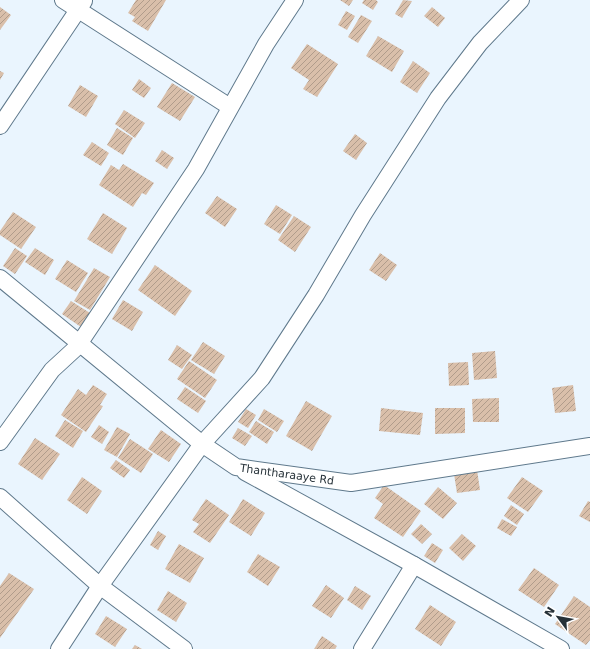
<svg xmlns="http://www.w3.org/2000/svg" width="590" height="649" viewBox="0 0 590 649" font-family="'DejaVu Sans',sans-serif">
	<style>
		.building { fill: url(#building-hatch) }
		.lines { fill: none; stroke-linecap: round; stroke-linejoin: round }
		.street-casing { stroke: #5f798c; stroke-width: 18 }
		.street { stroke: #fff; stroke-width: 16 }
		.labels { text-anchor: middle; stroke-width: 3; stroke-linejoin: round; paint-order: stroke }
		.street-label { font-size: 11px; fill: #263138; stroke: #fff }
	</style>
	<defs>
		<pattern id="building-hatch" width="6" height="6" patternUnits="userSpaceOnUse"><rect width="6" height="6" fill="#d9bfaa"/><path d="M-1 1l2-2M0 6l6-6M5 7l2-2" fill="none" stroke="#b09c8b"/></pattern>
	</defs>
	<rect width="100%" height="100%" fill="#eaf5fe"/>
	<g class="building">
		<polygon points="136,0 166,0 148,31 132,21 135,17 128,13"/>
		<polygon points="340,0 353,0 349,6"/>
		<polygon points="364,0 376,0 378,2 373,10 362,3"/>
		<polygon points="403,0 412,1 402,18 395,14"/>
		<polygon points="0,7 11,15 0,30"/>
		<polygon points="432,7 445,18 438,27 424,16"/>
		<polygon points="346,11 355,16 347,30 338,25"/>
		<polygon points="361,15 372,21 358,43 348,37"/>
		<polygon points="378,36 404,51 392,72 366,56"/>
		<polygon points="307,44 338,64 317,97 303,89 309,80 291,68"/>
		<polygon points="413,61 430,73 417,93 400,82"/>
		<polygon points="0,71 4,73 0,80"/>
		<polygon points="139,79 151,88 144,98 132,90"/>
		<polygon points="172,83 195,97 180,121 157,107"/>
		<polygon points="80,85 98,96 86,117 68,106"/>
		<polygon points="124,110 145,123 135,138 115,124"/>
		<polygon points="117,128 133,138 123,155 107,145"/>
		<polygon points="355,134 367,143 356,160 343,151"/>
		<polygon points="92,142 109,153 101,166 83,155"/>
		<polygon points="162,150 174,158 167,169 155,161"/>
		<polygon points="123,164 154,183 146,195 142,193 133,207 99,185 111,165 119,170"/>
		<polygon points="217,196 237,209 225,227 205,213"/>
		<polygon points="276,205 292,215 280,234 264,224"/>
		<polygon points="13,212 36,227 21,249 0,235 0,231"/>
		<polygon points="103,213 127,228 112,254 87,239"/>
		<polygon points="294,216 311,227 295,252 278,240"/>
		<polygon points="15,248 27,256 15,274 3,266"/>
		<polygon points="35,248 54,260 45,275 25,262"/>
		<polygon points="380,253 397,265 386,281 369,270"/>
		<polygon points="67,260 88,273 76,292 55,279"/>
		<polygon points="155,265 192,291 175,316 138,290"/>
		<polygon points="94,268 110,277 90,310 74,301"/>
		<polygon points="123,300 143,312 132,331 112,319"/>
		<polygon points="71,301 90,313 81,327 62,314"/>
		<polygon points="203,342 225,356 214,374 191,360"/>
		<polygon points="177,345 192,355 182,369 168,360"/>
		<polygon points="495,351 497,378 474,380 472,353"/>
		<polygon points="189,361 217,380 205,398 177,379"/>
		<polygon points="468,362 469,385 449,386 448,363"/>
		<polygon points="93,385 107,394 100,405 103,406 86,432 61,415 78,389 86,395"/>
		<polygon points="573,385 576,411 555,413 552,388"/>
		<polygon points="185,387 206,401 198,413 177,399"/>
		<polygon points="499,398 499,422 473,422 472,399"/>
		<polygon points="306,401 332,416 312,451 286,436"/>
		<polygon points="381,408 423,413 420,435 379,431"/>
		<polygon points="435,408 465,408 465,433 435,434"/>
		<polygon points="246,409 256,415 248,428 238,422"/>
		<polygon points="264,409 284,421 277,432 258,420"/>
		<polygon points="65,420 83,431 73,448 55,436"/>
		<polygon points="256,421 274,432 267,444 249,432"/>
		<polygon points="99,425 109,432 102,444 91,437"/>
		<polygon points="117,427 130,434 117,457 104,450"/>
		<polygon points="238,428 252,436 245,446 232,438"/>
		<polygon points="161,430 181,444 169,462 148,449"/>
		<polygon points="35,438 60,454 42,480 18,464"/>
		<polygon points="130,439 153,454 141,473 118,458"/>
		<polygon points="116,460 130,470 124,478 110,468"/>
		<polygon points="477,470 480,490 457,493 454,474"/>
		<polygon points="82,477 102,491 87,514 67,500"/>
		<polygon points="522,477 543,491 528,512 507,498"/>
		<polygon points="384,485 421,511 403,537 374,518 383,504 375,498"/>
		<polygon points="438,487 457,503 443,519 424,504"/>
		<polygon points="206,499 229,515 210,543 193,532 199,524 192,520"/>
		<polygon points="243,499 265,513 251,536 229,522"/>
		<polygon points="588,501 590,502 590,522 579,516"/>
		<polygon points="511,505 524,514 517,525 504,516"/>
		<polygon points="502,519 517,527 511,536 497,528"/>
		<polygon points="421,524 432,534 422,544 411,534"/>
		<polygon points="158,531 166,536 158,550 150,545"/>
		<polygon points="462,534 476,546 463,561 449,548"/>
		<polygon points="432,543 443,550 435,563 424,556"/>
		<polygon points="179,544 204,558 190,583 165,569"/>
		<polygon points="258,554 280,567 268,586 247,572"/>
		<polygon points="534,568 559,585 544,607 518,590"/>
		<polygon points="9,573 34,589 0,638 0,586"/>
		<polygon points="326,585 344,598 331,618 312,606"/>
		<polygon points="355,586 371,596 362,610 347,600"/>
		<polygon points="168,591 187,603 176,622 157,610"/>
		<polygon points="574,596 590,607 590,640 586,645 555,624"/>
		<polygon points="430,605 456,622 441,646 415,629"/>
		<polygon points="106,616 127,629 115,647 95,634"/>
		<polygon points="322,636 337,646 335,649 314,649"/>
		<polygon points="135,645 142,649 132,649"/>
	</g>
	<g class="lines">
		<g class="street-casing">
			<g id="street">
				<polyline points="63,0 230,107"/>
				<polyline points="0,126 84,1"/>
				<path id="s1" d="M0,278L202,444L236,467L351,483L590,446"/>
				<polyline points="0,442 52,370 77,347 196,169 266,44 295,0"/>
				<polyline points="245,472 414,565 561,649"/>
				<polyline points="0,497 100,586 184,649"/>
				<polyline points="59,649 100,586 202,444 262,378 316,295 363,215 438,98 480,43 521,0"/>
				<polyline points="362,649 414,565"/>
			</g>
		</g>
		<use href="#street" class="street"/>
	</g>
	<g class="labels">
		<g class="street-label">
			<text dy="4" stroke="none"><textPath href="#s1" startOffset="354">Thantharaaye Rd</textPath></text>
		</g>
	</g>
	<g transform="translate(558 617) rotate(302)" stroke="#ffffff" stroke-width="3" paint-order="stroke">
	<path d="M0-3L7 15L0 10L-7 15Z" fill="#263138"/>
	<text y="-6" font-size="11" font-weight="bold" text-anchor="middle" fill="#263138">N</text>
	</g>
</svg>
